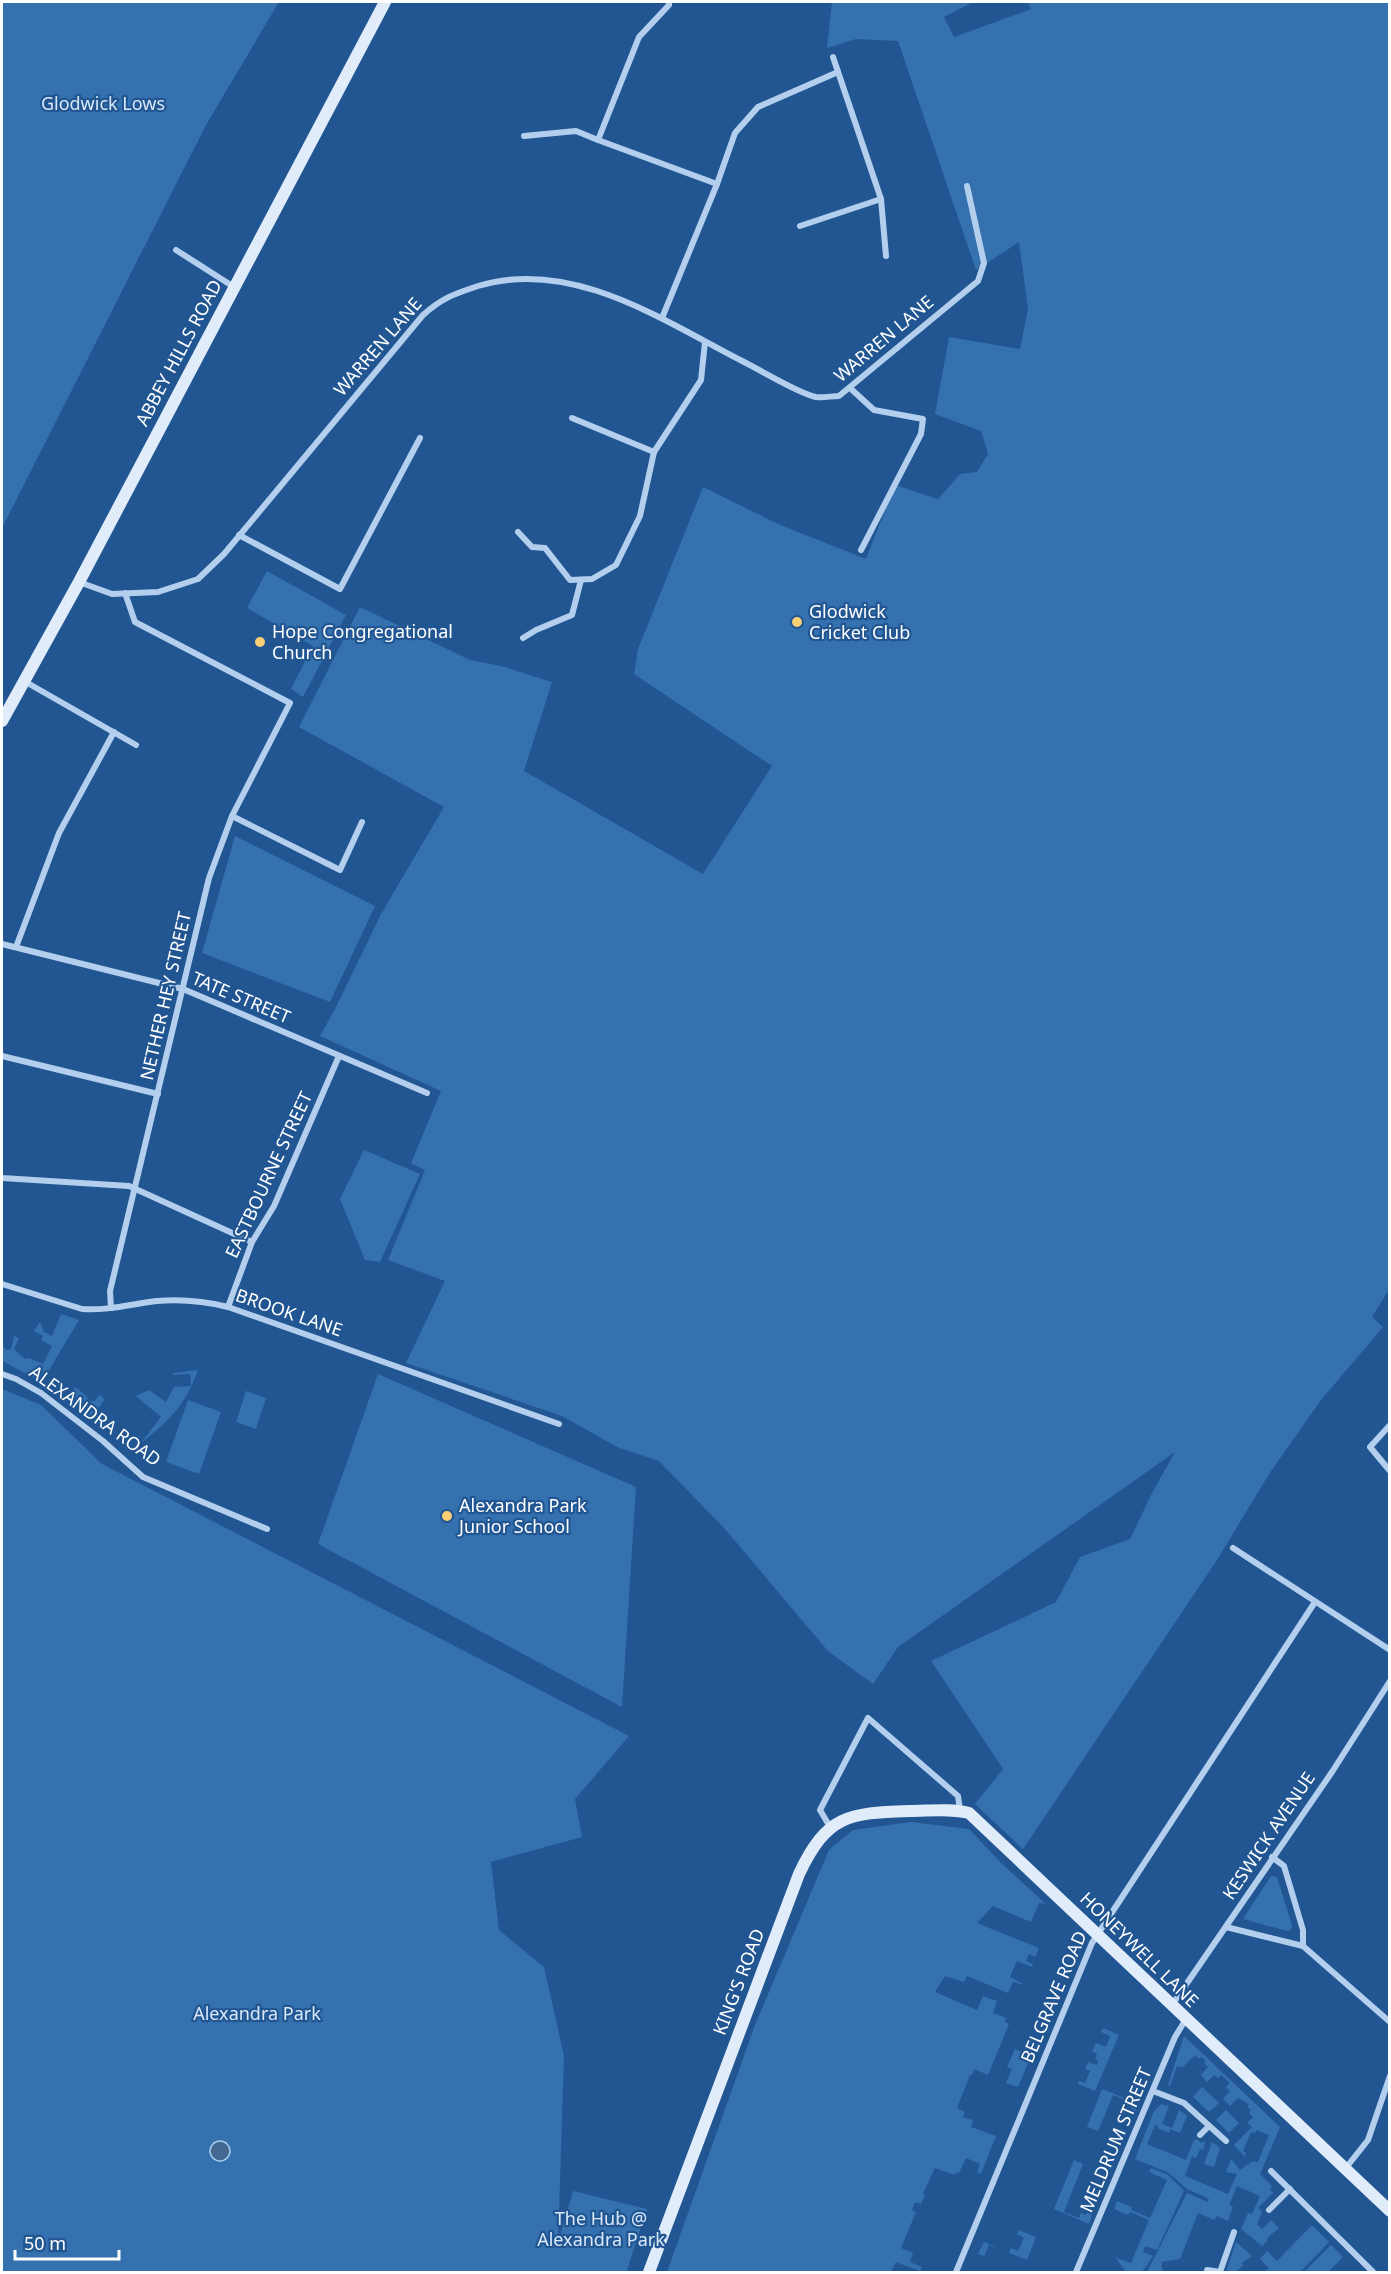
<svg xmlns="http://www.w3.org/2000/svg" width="1391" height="2274" viewBox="0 0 1391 2274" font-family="'Noto Sans',sans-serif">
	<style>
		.green { fill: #3571af }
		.water { fill: #436993; stroke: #a7cbee; stroke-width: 1.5 }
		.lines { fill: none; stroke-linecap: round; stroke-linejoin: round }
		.street { stroke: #b3cfed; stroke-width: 6 }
		.secondary { stroke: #e0ecfa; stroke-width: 12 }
		.poi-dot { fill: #f9cf75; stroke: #215692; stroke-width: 2 }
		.labels { text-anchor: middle; stroke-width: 4.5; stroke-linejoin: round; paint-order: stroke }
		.park-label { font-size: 18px; fill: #d9e9fa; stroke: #215692 }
		.street-label { font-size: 18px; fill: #fff; stroke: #215692 }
		.poi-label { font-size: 18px; fill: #fff; stroke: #215692; text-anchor: start }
	</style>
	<rect width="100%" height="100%" fill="#215692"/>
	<g class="green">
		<polygon points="2,2 279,2 206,125 2,528"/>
		<polygon points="832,2 973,2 944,17 954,37 1031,9 1028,2 1389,2 1390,1288 1372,1317 1383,1327 1321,1400 1269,1474 1217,1560 1023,1849 975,1804 1003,1769 931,1661 1056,1602 1080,1557 1130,1539 1152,1493 1175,1452 898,1647 873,1684 828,1651 724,1528 659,1461 619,1448 562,1416 406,1363 445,1281 388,1260 425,1170 411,1163 441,1091 320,1036 335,1009 381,914 444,807 299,727 360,607 470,660 501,666 552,682 524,771 703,874 772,766 634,674 638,649 703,487 778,524 866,559 895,485 938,499 960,474 977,472 988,454 981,431 935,414 949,337 1020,349 1028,309 1019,242 976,270 898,41 856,39 827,48"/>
		<polygon points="267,571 346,615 303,697 291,689 313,646 247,608"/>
		<polygon points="235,836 375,906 330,1002 202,953"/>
		<polygon points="364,1150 420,1174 380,1262 365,1260 340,1199"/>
		<polygon points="61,1314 79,1320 42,1382 2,1361 2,1346 7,1350 11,1349 14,1336 19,1338 14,1349 25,1359 29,1358 43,1364 52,1346 41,1340 43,1336 34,1331 40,1322 44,1332 52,1336"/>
		<path d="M198,1370C184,1408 170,1419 140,1444L161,1417L136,1396L149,1390L166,1402L174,1387L191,1386L190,1374L173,1375V1373Z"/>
		<polygon points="378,1374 636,1487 622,1707 318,1544"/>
		<polygon points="75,1387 86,1396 90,1401 95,1401 99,1395 105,1399 92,1417 68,1398"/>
		<polygon points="2,1389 41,1405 102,1464 629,1736 575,1799 582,1837 491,1862 499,1930 544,1967 564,2056 558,2243 573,2191 647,2209 627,2270 631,2272 2,2272"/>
		<polygon points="246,1391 266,1398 256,1429 236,1422"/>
		<polygon points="188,1400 221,1412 199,1474 166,1462"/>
		<polygon points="911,1822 969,1829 1002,1864 1046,1904 1039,1903 1031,1922 993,1906 977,1923 1039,1948 1035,1957 1029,1954 1026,1961 1033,1964 1032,1967 1017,1961 1010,1977 1025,1985 1013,1982 1008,1993 967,1976 964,1982 945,1976 935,1992 977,2010 983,1996 997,2001 993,2013 1006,2018 1005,2022 1009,2024 988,2075 974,2069 972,2075 970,2075 957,2108 965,2112 963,2117 973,2120 971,2127 996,2136 981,2174 977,2172 980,2164 966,2158 959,2173 956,2172 955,2175 935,2168 923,2193 925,2195 921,2204 915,2202 912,2210 916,2212 901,2248 913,2253 910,2262 922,2267 920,2271 896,2262 891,2272 667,2272 755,2025 829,1850 853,1830"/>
		<polygon points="1271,1876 1277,1877 1292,1926 1291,1930 1287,1931 1243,1919"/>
		<polygon points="1103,2028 1119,2035 1095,2091 1078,2084 1079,2081 1085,2083 1090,2071 1085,2069 1088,2062 1097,2065 1098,2060 1095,2059 1097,2054 1092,2051 1096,2043 1106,2047 1110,2036 1101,2032"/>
		<polygon points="1184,2036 1280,2127 1260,2174 1272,2186 1270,2189 1273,2193 1258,2208 1262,2212 1257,2224 1262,2229 1271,2220 1279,2228 1267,2238 1268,2240 1262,2246 1241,2229 1248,2213 1252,2214 1260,2196 1237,2186 1229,2205 1233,2207 1228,2221 1217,2216 1214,2220 1198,2213 1180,2259 1161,2262 1163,2272 1147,2272 1187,2193 1208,2202 1209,2199 1187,2189 1169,2173 1135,2159 1154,2111 1161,2104 1169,2106 1162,2124 1172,2128 1179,2110 1187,2116 1180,2133 1170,2129 1169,2133 1157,2128 1158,2126 1155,2125 1147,2144 1186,2160 1194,2140 1197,2139 1201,2143 1204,2141 1205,2143 1203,2150 1200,2149 1196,2158 1192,2156 1185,2176 1228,2194 1237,2174 1226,2172 1231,2159 1240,2170 1253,2161 1258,2162 1269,2135 1257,2130 1255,2133 1251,2132 1243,2151 1246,2153 1245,2157 1234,2145 1252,2127 1247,2123 1253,2117 1249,2113 1251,2110 1247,2107 1249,2104 1238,2098 1230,2106 1223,2099 1230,2091 1226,2087 1230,2083 1221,2075 1218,2078 1214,2075 1207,2082 1201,2075 1208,2067 1204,2063 1206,2061 1201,2057 1199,2059 1195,2055 1183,2067 1177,2066 1170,2086 1168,2085"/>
		<polygon points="1015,2049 1031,2056 1018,2087 1006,2083 1012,2069 1007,2067"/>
		<polygon points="1202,2087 1219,2103 1209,2112 1193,2097"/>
		<polygon points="1102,2089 1134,2102 1137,2109 1133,2117 1124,2113 1125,2109 1130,2111 1133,2103 1113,2095 1098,2131 1087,2127"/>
		<polygon points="1226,2110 1239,2123 1229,2133 1216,2120"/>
		<polygon points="1212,2142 1220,2148 1214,2167 1204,2164"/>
		<polygon points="1074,2160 1083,2164 1064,2212 1079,2218 1081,2213 1086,2215 1089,2207 1094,2209 1089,2224 1054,2209"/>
		<polygon points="1151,2168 1168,2175 1184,2191 1157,2250 1145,2246 1143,2252 1153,2256 1142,2272 1126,2272 1116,2258 1131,2263 1149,2220 1130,2212 1128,2215 1114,2209 1117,2201 1132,2207 1131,2210 1150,2218 1167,2180 1149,2172"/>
		<polygon points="1312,2225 1329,2242 1303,2269 1300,2272 1264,2272 1269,2268 1260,2259 1267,2251 1277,2261"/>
		<polygon points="1019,2230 1036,2237 1027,2260 989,2245 984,2256 978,2254 984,2242 1009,2253 1011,2248 1018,2251 1024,2238 1017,2234"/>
		<polygon points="1236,2242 1252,2256 1242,2263 1243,2265 1237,2271 1238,2272 1226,2272"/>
		<polygon points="1331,2245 1343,2257 1328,2272 1304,2272"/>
	</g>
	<circle class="water" cx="220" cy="2151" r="10"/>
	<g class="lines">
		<g class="street">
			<polyline points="669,2 669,5 639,37 598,140 717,184"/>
			<polyline points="833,57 881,199 886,256"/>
			<polyline points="524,136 576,131 598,140"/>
			<polyline points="800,226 881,199"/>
			<polyline points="176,250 234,287"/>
			<polyline points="662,318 717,184 735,133 758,107 838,72"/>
			<polyline points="850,388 874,410 923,419 921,434 861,550"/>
			<polyline points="572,418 654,452"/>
			<polyline points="518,532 532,547 545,548 570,580 592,579 616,565 640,516 654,452 701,380 705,342"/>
			<polyline points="239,535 340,589 420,438"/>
			<path d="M79,582L112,594L158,592L198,579L224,554L423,315C442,298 454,294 478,286C573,257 665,322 746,363C764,372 798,393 816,397C823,398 832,396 839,396L978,281L984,263L967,186"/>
			<polyline points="523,638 536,630 572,615 581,580"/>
			<polyline points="24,681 136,745"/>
			<polyline points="232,816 340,870 362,822"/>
			<polyline points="2,944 183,989 427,1093"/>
			<polyline points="16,947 59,833 114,732"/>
			<polyline points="2,1056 158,1094"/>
			<polyline points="2,1178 129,1186 252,1242"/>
			<path d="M2,1284L82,1309C107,1311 132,1304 157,1301C182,1299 204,1301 228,1307L559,1424"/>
			<polyline points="228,1307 252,1242 274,1206 339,1056"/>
			<polyline points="111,1308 110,1291 209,878 232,816 290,703 135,622 125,593"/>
			<polyline points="2,1374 16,1379 41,1393 103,1441 143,1477 267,1529"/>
			<polyline points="1390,1425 1370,1447 1390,1471"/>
			<polyline points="1233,1548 1390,1650"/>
			<polyline points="830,1827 820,1810 868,1718 958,1796 960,1810"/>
			<polyline points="1272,1857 1284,1866 1303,1930 1303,1946"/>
			<polyline points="1226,1927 1303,1946 1390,2022"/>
			<polyline points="1172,2005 1332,1772 1390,1681"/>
			<polyline points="1153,2091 1184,2103 1226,2141"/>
			<polyline points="1200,2135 1209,2126"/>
			<polyline points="1345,2169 1368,2140 1390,2076"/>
			<polyline points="1271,2171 1373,2272"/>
			<polyline points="1269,2210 1290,2189"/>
			<polyline points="1207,2270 1220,2272"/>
			<polyline points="956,2272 1092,1943 1315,1602"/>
			<polyline points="1076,2272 1175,2037 1186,2019"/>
			<polyline points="1220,2272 1234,2232"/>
		</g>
		<g class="secondary">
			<polyline points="2,721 79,582 385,2"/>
			<path d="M649,2272L799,1874C827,1815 848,1813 909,1811C929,1811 950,1808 969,1813L1390,2211"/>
		</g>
	</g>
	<g class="poi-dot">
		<circle cx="797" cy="622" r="6"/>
		<circle cx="260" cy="642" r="6"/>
		<circle cx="447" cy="1516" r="6"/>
	</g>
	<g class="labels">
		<g class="park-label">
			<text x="103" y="110">Glodwick Lows</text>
			<text x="257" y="2020">Alexandra Park</text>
			<text x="601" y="2225">The Hub @<tspan x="601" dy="21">Alexandra Park</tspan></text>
		</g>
		<g class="street-label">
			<text transform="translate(884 339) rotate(-40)" y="6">WARREN LANE</text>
			<text transform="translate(378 347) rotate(-49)" y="6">WARREN LANE</text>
			<text transform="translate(179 353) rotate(-62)" y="6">ABBEY HILLS ROAD</text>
			<text transform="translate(166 996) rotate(-77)" y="6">NETHER HEY STREET</text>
			<text transform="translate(241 998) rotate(23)" y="6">TATE STREET</text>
			<text transform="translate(269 1175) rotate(-65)" y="6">EASTBOURNE STREET</text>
			<text transform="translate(289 1313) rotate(19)" y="6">BROOK LANE</text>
			<text transform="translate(95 1416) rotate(36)" y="6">ALEXANDRA ROAD</text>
			<text transform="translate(1269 1836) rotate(-56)" y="6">KESWICK AVENUE</text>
			<text transform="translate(1139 1950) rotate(44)" y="6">HONEYWELL LANE</text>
			<text transform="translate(739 1982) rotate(-69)" y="6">KING'S ROAD</text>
			<text transform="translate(1054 1997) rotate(-67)" y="6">BELGRAVE ROAD</text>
			<text transform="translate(1116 2140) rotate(-67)" y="6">MELDRUM STREET</text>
		</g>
		<g class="poi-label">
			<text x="809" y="618">Glodwick<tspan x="809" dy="21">Cricket Club</tspan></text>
			<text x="272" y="638">Hope Congregational<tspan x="272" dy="21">Church</tspan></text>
			<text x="459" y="1512">Alexandra Park<tspan x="459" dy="21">Junior School</tspan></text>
		</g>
	</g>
	<rect width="1391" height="2274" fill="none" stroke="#ffffff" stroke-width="6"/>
	<path d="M15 2250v9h104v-9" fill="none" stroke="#ffffff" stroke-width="3"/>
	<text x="24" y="2250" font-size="18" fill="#ffffff" stroke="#215692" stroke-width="4.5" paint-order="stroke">50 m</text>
</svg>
